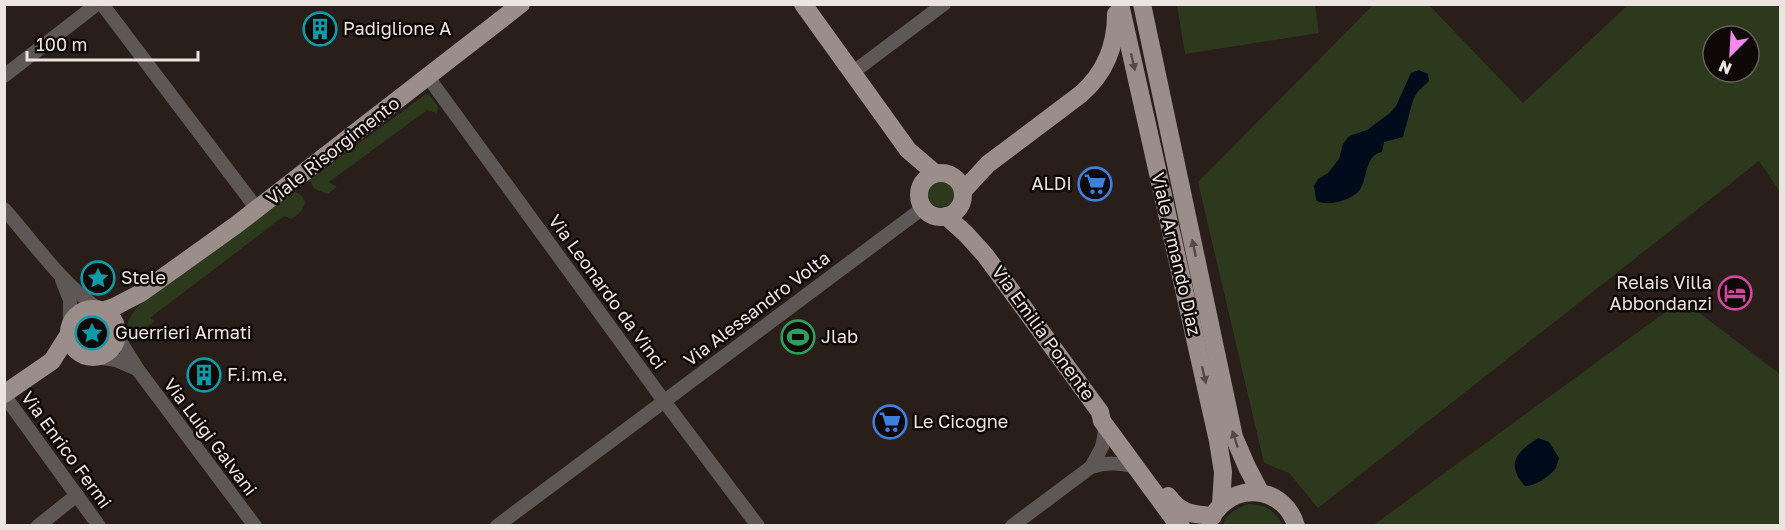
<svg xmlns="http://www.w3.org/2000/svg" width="1785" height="530" viewBox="0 0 1785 530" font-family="'Golos Text',sans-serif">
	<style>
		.green { fill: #2d391c; fill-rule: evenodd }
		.water { fill: #000b1b }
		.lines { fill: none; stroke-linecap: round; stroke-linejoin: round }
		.minor { stroke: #5d5755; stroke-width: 14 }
		.major { stroke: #9a8d8a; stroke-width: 18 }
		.oneway { fill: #544b48 }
		.labels { text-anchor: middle; stroke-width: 5; stroke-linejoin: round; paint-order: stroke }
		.poi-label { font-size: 18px; fill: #ece4e1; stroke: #0e0907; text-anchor: start }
		.street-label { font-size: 18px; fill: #ece4e1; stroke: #0e0907 }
	</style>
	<rect width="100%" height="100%" fill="#291e19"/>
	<g class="green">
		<polygon points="1177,5 1315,5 1319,33 1185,54"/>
		<path d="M1373,5H1429L1523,103L1628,5H1780V192L1759,161L1318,508L1289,473L1264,463L1198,182ZM1713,36H1749V72H1713Z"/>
		<polygon points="426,94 429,95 438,107 437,113 427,110 329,182 337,187 328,194 314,189 310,181 312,178"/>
		<circle cx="941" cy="194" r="13"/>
		<path d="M294,191C312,200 304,210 292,219L284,216L150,318L155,321C146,327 140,332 128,332L126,331C128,316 135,309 146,299Z"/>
		<polygon points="1682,300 1780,374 1780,525 1372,526"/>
		<circle cx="93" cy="333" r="18"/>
		<path d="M1249,504C1266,505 1275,510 1283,525H1222C1228,513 1236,508 1249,504Z"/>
	</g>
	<g class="water">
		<path d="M1419,70L1428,74L1429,81L1418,91L1413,100L1403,137L1384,142L1382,152C1364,155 1368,180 1359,191C1351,200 1326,208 1316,200L1314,186L1318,179L1328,173L1339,159L1343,144L1349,136L1367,130L1390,113L1396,106L1411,73Z"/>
		<path d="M1538,438L1549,442L1559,458C1558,461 1557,465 1556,468C1550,476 1534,487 1525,486C1505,463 1517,452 1538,438Z"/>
	</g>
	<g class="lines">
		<g class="minor">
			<polyline points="102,4 257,209"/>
			<polyline points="852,73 944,4"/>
			<polyline points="4,76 97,4"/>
			<polyline points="428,77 664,401 758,526"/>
			<path d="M4,209C34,243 62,284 100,310"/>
			<polyline points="62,280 70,300 70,325"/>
			<polyline points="117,336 138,370 255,526"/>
			<polyline points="96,357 116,360 137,369"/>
			<polyline points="4,395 99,526"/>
			<polyline points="1091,467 1102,447 1106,426"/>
			<polyline points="38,526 77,495"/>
			<polyline points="497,526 923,208"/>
			<path d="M1012,526L1091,467C1107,462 1119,463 1136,467"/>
		</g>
		<g class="major">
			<polyline points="803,4 908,150 935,173"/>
			<polyline points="1120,4 1218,441 1223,472 1221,504"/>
			<polyline points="1142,4 1234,437 1247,467 1260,492"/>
			<circle cx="941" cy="195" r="22"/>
			<path d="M963,191L988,164L1081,94C1105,73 1116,46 1116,14"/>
			<polyline points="946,216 966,234 985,255 1100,412 1102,421 1176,522 1181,526"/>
			<circle cx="93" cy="333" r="24"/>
			<polyline points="102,311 114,307 141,293 236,225 521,4"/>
			<polyline points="4,394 52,361 69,334"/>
			<path d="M1168,496C1181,514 1192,514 1213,516"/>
			<path d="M1216,511C1239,480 1286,489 1296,526"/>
		</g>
	</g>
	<defs><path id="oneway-solid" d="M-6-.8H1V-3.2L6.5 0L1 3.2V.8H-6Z" transform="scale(1.5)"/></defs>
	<g class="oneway">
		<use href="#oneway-solid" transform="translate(1133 62) rotate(77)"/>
		<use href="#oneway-solid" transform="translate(1194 248) rotate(-102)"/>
		<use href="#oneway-solid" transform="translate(1204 375) rotate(77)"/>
		<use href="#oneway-solid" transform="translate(1235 439) rotate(-108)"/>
	</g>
	<defs>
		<g id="building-ring" transform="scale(1.725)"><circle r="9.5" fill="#0e0907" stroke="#0f9aa8" stroke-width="1.5"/><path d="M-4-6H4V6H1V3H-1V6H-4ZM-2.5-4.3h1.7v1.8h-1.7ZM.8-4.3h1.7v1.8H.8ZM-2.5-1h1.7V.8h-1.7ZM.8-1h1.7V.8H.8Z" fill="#0f9aa8"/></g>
		<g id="supermarket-ring" transform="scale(1.725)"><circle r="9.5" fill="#0e0907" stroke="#3f7fe0" stroke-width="1.5"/><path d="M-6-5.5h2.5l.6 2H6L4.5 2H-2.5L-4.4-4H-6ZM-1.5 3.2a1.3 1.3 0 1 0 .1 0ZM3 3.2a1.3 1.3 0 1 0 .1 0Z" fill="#3f7fe0"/></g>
		<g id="sight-ring" transform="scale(1.725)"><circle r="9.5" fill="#0e0907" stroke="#0f9aa8" stroke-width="1.5"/><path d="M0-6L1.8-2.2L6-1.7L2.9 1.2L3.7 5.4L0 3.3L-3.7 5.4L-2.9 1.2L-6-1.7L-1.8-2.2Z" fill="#0f9aa8"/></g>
		<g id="hotel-ring" transform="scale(1.725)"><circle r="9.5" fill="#0e0907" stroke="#d1479c" stroke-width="1.5"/><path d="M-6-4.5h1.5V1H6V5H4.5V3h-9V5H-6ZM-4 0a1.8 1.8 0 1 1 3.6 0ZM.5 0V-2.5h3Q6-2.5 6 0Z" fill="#d1479c"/></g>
		<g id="stadium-ring" transform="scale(1.725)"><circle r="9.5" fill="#0e0907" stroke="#2e9e5b" stroke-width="1.5"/><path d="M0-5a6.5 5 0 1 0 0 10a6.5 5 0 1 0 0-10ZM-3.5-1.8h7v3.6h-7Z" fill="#2e9e5b"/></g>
	</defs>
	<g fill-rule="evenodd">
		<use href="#building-ring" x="320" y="29"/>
		<use href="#supermarket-ring" x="1095" y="184"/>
		<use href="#sight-ring" x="98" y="278"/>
		<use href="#hotel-ring" x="1735" y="293"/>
		<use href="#sight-ring" x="92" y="333"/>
		<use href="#stadium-ring" x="798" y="337"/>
		<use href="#building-ring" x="204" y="375"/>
		<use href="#supermarket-ring" x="890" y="422"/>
	</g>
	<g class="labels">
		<g class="poi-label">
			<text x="343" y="35">Padiglione A</text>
			<text x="1072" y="190" text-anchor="end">ALDI</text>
			<text x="121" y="284">Stele</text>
			<text x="1712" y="289" text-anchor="end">Relais Villa<tspan x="1712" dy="21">Abbondanzi</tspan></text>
			<text x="115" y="339">Guerrieri Armati</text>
			<text x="821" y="343">Jlab</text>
			<text x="227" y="381">F.i.m.e.</text>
			<text x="913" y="428">Le Cicogne</text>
		</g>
		<g class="street-label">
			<text transform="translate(333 151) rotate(-38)" y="6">Viale Risorgimento</text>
			<text transform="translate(1176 254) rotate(77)" y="6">Viale Armando Diaz</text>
			<text transform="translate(607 292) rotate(54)" y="6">Via Leonardo da Vinci</text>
			<text transform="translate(757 309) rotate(-37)" y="6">Via Alessandro Volta</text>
			<text transform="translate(1043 333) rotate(54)" y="6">Via Emilia Ponente</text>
			<text transform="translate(210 437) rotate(53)" y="6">Via Luigi Galvani</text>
			<text transform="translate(66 450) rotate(54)" y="6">Via Enrico Fermi</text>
		</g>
	</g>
	<rect width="1785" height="530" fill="none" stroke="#ece4e1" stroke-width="12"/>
	<g transform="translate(1731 54) rotate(204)"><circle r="28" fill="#0e0907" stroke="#67615e" stroke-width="1.5"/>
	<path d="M0-4.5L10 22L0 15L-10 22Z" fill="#f589ee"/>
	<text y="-9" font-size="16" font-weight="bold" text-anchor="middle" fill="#ece4e1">N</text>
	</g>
	<path d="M27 51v9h171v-9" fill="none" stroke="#ece4e1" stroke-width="3"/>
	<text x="36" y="51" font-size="18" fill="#ece4e1" stroke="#0e0907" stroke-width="4.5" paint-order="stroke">100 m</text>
</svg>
